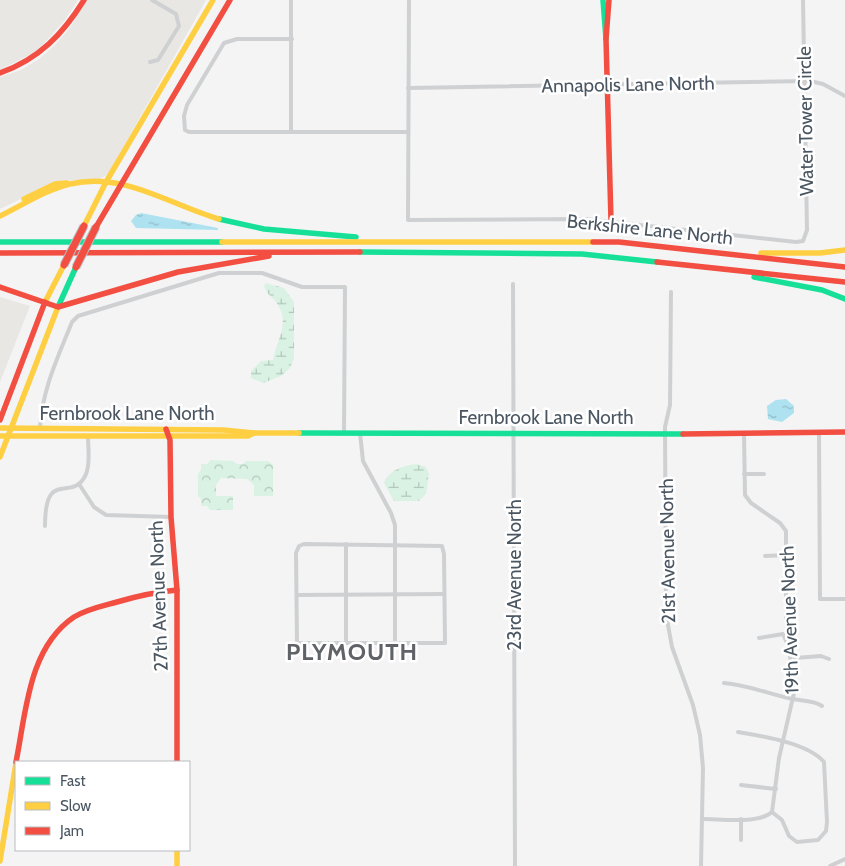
<svg xmlns="http://www.w3.org/2000/svg" width="845" height="866" viewBox="0 0 845 866" font-family="Cabin,sans-serif">
	<style>
		.commercial { fill: #e8e7e3 }
		.wetland { fill: url(#wetland-marsh) }
		.park { fill: url(#park-crowns) }
		.water { fill: url(#water-ripples) }
		.lines { fill: none; stroke-linecap: round; stroke-linejoin: round }
		.street { stroke: #ced0d2; stroke-width: 4 }
		.fast { stroke: #16e098; stroke-width: 5.5 }
		.slow { stroke: #ffcf43; stroke-width: 5.5 }
		.jam { stroke: #f24e42; stroke-width: 5.5 }
		.jam-bridge-casing { stroke: #b9bec3; stroke-width: 9; stroke-linecap: butt }
		.jam-bridge { stroke: #f24e42; stroke-width: 7 }
		.labels { text-anchor: middle; stroke-width: 5; stroke-linejoin: round; paint-order: stroke }
		.street-label { font-size: 19px; fill: #4a5661; stroke: #fff }
		.district-label { font-size: 24px; font-weight: bold; letter-spacing: 1px; fill: #5f6368; stroke: #fff }
	</style>
	<defs>
		<pattern id="wetland-marsh" width="20" height="14" patternUnits="userSpaceOnUse" patternTransform="scale(1.25)"><rect width="20" height="14" fill="#d9f2e3"/><path d="M1 5h8M5 5V1M11 12h8M15 12V8" fill="none" stroke="#b2c7bb"/></pattern>
		<pattern id="park-crowns" width="20" height="18" patternUnits="userSpaceOnUse" patternTransform="scale(1.25)"><rect width="20" height="18" fill="#d9f2e3"/><path d="M2 6a3 3 0 1 1 6 0M12 15a3 3 0 1 1 6 0" fill="none" stroke="#b2c7bb"/></pattern>
		<pattern id="water-ripples" width="26" height="14" patternUnits="userSpaceOnUse" patternTransform="scale(1.25)"><rect width="26" height="14" fill="#aee2f0"/><path d="M2 4q2-2 4 0t4 0M15 11q2-2 4 0t4 0" fill="none" stroke="#90bac6"/></pattern>
	</defs>
	<rect width="100%" height="100%" fill="#f4f4f4"/>
	<g class="commercial">
		<polygon points="0,0 78,0 65,20 37,51 0,70"/>
		<polygon points="87,0 206,0 108,174 100,179 58,181 0,209 0,77 21,70 39,59 54,46 69,29"/>
		<polygon points="0,297 30,306 0,382"/>
	</g>
	<g class="wetland">
		<path d="M266,283L284,288L294,302V358L290,368L281,376L263,383L251,378V371L261,361L273,360C276,341 290,324 278,305C274,297 267,296 264,286Z"/>
		<path d="M416,464L426,467L429,474L426,494L419,501H394L384,483C389,470 402,466 416,464Z"/>
	</g>
	<polygon class="park" points="211,460 233,461 237,464 243,464 246,461 268,461 273,465 273,496 254,496 254,485 247,479 221,478 216,485 216,496 233,496 233,510 210,510 207,506 201,506 201,499 198,496 198,474 201,470 201,464 207,464"/>
	<g class="water">
		<polygon points="141,213 218,228 218,230 136,228 131,221 136,215"/>
		<polygon points="786,399 794,406 794,413 782,422 768,419 767,406 776,400"/>
	</g>
	<g class="lines">
		<g class="street">
			<polyline points="291,0 291,132"/>
			<polyline points="409,0 408,220 585,219 796,242 803,241 807,230 803,0"/>
			<polyline points="292,39 237,39 224,43 187,105 184,116 185,130 189,132 408,132"/>
			<polyline points="150,62 158,60 179,26 176,14 152,0"/>
			<polyline points="408,88 810,81 823,84 845,96"/>
			<polyline points="513,284 515,866"/>
			<polyline points="671,292 670,405 665,427 666,614 672,647 693,705 700,735 703,768 701,866"/>
			<path d="M40,428C42,390 58,357 72,322L78,316L209,276L219,273H262L302,287H345L344,433"/>
			<polyline points="360,433 363,461 391,513 395,525 395,643"/>
			<polyline points="819,434 820,599 845,599"/>
			<polyline points="744,474 764,474"/>
			<polyline points="79,484 94,507 106,515 171,517"/>
			<path d="M45,526C45,469 70,501 84,478C91,467 88,448 88,436"/>
			<polygon points="304,544 442,546 444,554 445,643 297,643 296,553 299,546"/>
			<polyline points="346,544 346,643"/>
			<polyline points="765,556 786,555"/>
			<polyline points="297,595 444,594"/>
			<polyline points="759,638 783,634 787,643"/>
			<polyline points="790,649 795,658 821,656 829,659"/>
			<path d="M724,683C748,685 769,694 792,699C803,701 813,700 822,706"/>
			<path d="M738,732C762,736 808,743 824,762L827,822L826,831L818,840L797,842L789,836L782,820L772,812"/>
			<polyline points="741,785 776,789"/>
			<path d="M703,819C721,819 759,824 772,812L779,758L794,693L786,619V531L780,523L751,503L745,495L744,434"/>
			<polyline points="741,840 741,819"/>
			<polyline points="830,866 845,859"/>
		</g>
		<g class="fast">
			<polyline points="603,0 606,39"/>
			<polyline points="219,219 264,229 356,237"/>
			<polyline points="0,242 222,242"/>
			<polyline points="360,252 582,254 657,262"/>
			<polyline points="754,277 822,290 845,299"/>
			<polyline points="58,307 76,267"/>
			<polyline points="299,433 683,434"/>
		</g>
		<g class="slow">
			<polyline points="24,199 55,184 67,183"/>
			<path d="M0,216C23,205 45,190 70,184C123,171 170,205 219,219"/>
			<polyline points="84,226 106,182 213,0"/>
			<polyline points="222,242 593,242"/>
			<polyline points="761,253 820,253 845,250"/>
			<polyline points="45,302 64,265"/>
			<polyline points="0,428 223,430 254,433"/>
			<polyline points="0,436 248,436 254,433 299,433"/>
			<polyline points="0,457 58,307"/>
			<polyline points="177,850 177,866"/>
			<polyline points="0,861 16,763"/>
		</g>
		<g class="jam">
			<polyline points="609,0 606,39 611,221"/>
			<path d="M0,73C39,59 63,34 84,0"/>
			<polyline points="96,227 230,0"/>
			<polyline points="593,242 619,242 845,267"/>
			<polyline points="0,253 360,252"/>
			<polyline points="657,262 845,282"/>
			<polyline points="0,287 58,307 178,272 269,256"/>
			<polyline points="0,420 45,302"/>
			<polyline points="166,429 170,440 171,517 177,590 177,762"/>
			<polyline points="683,434 845,432"/>
			<path d="M16,762C26,713 28,648 74,617C87,609 103,606 117,602C137,596 156,592 177,590"/>
		</g>
		<g class="jam-bridge-casing">
			<g id="jam-bridge">
				<polyline points="64,265 84,226"/>
				<polyline points="76,267 96,227"/>
			</g>
		</g>
		<use href="#jam-bridge" class="jam-bridge"/>
	</g>
	<g class="labels">
		<g class="street-label">
			<text transform="translate(628 84) rotate(-1)" y="7">Annapolis Lane North</text>
			<text transform="translate(805 121) rotate(-91)" y="7">Water Tower Circle</text>
			<text transform="translate(650 229) rotate(6)" y="7">Berkshire Lane North</text>
			<text x="127" y="420">Fernbrook Lane North</text>
			<text x="546" y="424">Fernbrook Lane North</text>
			<text transform="translate(667 551) rotate(-91)" y="7">21st Avenue North</text>
			<text transform="translate(514 575) rotate(-90)" y="7">23rd Avenue North</text>
			<text transform="translate(158 596) rotate(-92)" y="7">27th Avenue North</text>
			<text transform="translate(789 620) rotate(-92)" y="7">19th Avenue North</text>
		</g>
		<g class="district-label">
			<text x="352" y="660">PLYMOUTH</text>
		</g>
	</g>
	<rect x="15" y="761" width="175" height="90" fill="#ffffff" stroke="#b7bbc0"/>
	<rect x="25" y="777" width="25" height="8" fill="#16e098" stroke="#b7bbc0"/>
	<text x="60" y="786" font-size="15" fill="#4a5661">Fast</text>
	<rect x="25" y="802" width="25" height="8" fill="#ffcf43" stroke="#b7bbc0"/>
	<text x="60" y="811" font-size="15" fill="#4a5661">Slow</text>
	<rect x="25" y="827" width="25" height="8" fill="#f24e42" stroke="#b7bbc0"/>
	<text x="60" y="836" font-size="15" fill="#4a5661">Jam</text>
</svg>
